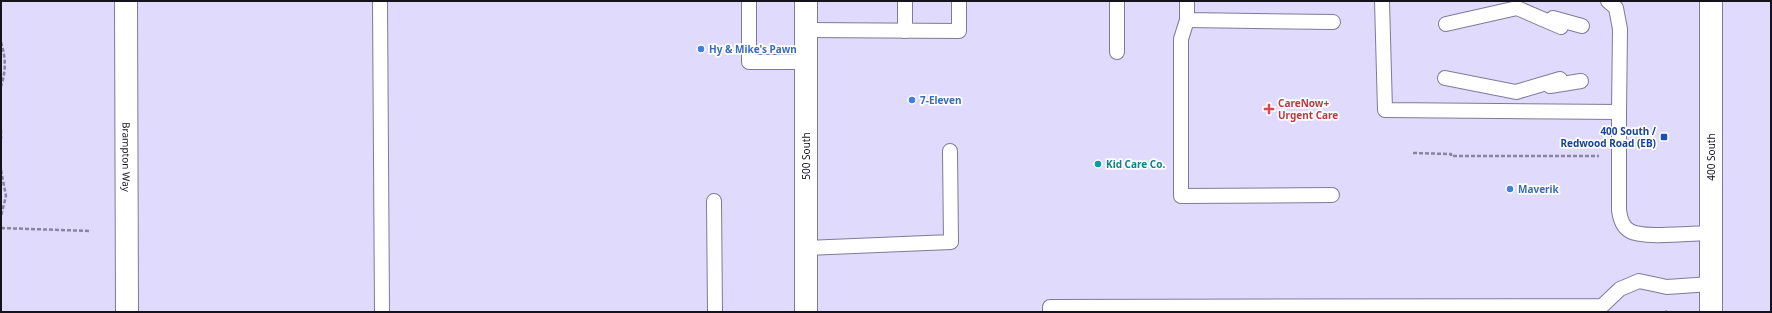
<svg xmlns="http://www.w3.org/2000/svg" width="1772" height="313" viewBox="0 0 1772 313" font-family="'Noto Sans',sans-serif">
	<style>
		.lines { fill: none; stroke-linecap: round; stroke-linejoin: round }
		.service-casing { stroke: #7f7a99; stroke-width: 16 }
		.minor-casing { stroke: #7f7a99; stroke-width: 24 }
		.secondary-casing { stroke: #7f7a99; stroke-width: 24 }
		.path { stroke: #89859e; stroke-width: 2.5; stroke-dasharray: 4 2; stroke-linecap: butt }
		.service { stroke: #fff; stroke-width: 14 }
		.minor { stroke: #fff; stroke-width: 22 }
		.secondary { stroke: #fff; stroke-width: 22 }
		.shop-dot { fill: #3f7fe0; stroke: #fff; stroke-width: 1.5 }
		.health-dot { fill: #e0444e; stroke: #fff; stroke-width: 1.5 }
		.transit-dot { fill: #1a4fb4; stroke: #fff; stroke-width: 1.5 }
		.culture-dot { fill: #0f9aa8; stroke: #fff; stroke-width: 1.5 }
		.labels { text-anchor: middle; stroke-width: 3.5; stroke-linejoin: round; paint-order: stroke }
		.shop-label { font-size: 10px; font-weight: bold; fill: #366cbe; stroke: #fff; text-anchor: start }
		.health-label { font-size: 10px; font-weight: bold; fill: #be3a42; stroke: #fff; text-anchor: start }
		.transit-label { font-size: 10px; font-weight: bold; fill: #164399; stroke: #fff; text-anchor: end }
		.street-label { font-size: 10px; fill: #14121d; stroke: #fff }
		.culture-label { font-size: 10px; font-weight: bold; fill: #0d838f; stroke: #fff; text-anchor: start }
	</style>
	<rect width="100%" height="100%" fill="#e0dafd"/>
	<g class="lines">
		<g class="service-casing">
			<g id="service">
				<polyline points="380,1 382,312"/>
				<polyline points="749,1 749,62 806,62"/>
				<polyline points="905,1 905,31"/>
				<polyline points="1187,1 1187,20 1333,22"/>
				<path d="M1382,1L1385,110L1619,112V210C1620,218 1622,227 1630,231C1644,239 1694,233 1711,233"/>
				<polyline points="1608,1 1616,8 1620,29 1619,112"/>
				<polyline points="1553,18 1582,26"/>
				<polyline points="1187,20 1181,39 1181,196 1332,195"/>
				<polyline points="1446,24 1517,8 1561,27"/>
				<polyline points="806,30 959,31 959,1"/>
				<polyline points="1117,52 1117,1"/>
				<polyline points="1445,78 1516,92 1560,79"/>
				<polyline points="1550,86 1581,81"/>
				<polyline points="714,201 715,312"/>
				<polyline points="806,248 951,242 950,151"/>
				<polyline points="1050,312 1050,307 1602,306 1620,289 1639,281 1667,287 1711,284"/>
			</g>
		</g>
		<g class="minor-casing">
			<g id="minor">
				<path id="s1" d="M126,1L127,312"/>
				<polyline points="806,1 806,312"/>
			</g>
		</g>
		<g class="secondary-casing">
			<polyline id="secondary" points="1711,1 1711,312"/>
		</g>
		<g class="path">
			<path d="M1,42C6,58 6,71 1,86"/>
			<polyline points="1,130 1,139"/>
			<polyline points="1413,153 1451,154 1451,156 1599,156"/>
			<polyline points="1,170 6,196 1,216"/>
			<polyline points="1,228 91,231"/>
			<polyline points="1666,312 1667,311"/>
		</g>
		<use href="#service" class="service"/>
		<use href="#minor" class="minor"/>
		<use href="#secondary" class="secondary"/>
	</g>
	<g class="shop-dot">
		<circle cx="701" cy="49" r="4"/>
		<circle cx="912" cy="100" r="4"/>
		<circle cx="1510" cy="189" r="4"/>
	</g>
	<path class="health-dot" d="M1267 103h4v4h4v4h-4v4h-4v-4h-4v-4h4z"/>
	<rect class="transit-dot" x="1660" y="133" width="8" height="8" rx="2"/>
	<circle class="culture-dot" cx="1098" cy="164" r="4"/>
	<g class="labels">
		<g class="shop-label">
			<text x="709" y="53">Hy &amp; Mike's Pawn</text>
			<text x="920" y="104">7-Eleven</text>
			<text x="1518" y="193">Maverik</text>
		</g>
		<g class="health-label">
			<text x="1278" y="107">CareNow+<tspan x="1278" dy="12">Urgent Care</tspan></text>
		</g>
		<g class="transit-label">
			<text x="1656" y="135">400 South /<tspan x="1656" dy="12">Redwood Road (EB)</tspan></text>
		</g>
		<g class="street-label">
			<text dy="4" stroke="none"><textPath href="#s1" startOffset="156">Brampton Way</textPath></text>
			<text transform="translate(806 156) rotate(-90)" y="4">500 South</text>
			<text transform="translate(1711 157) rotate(-90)" y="4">400 South</text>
		</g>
		<g class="culture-label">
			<text x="1106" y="168">Kid Care Co.</text>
		</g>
	</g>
	<rect width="1772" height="313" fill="none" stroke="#14121d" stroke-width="4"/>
</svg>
